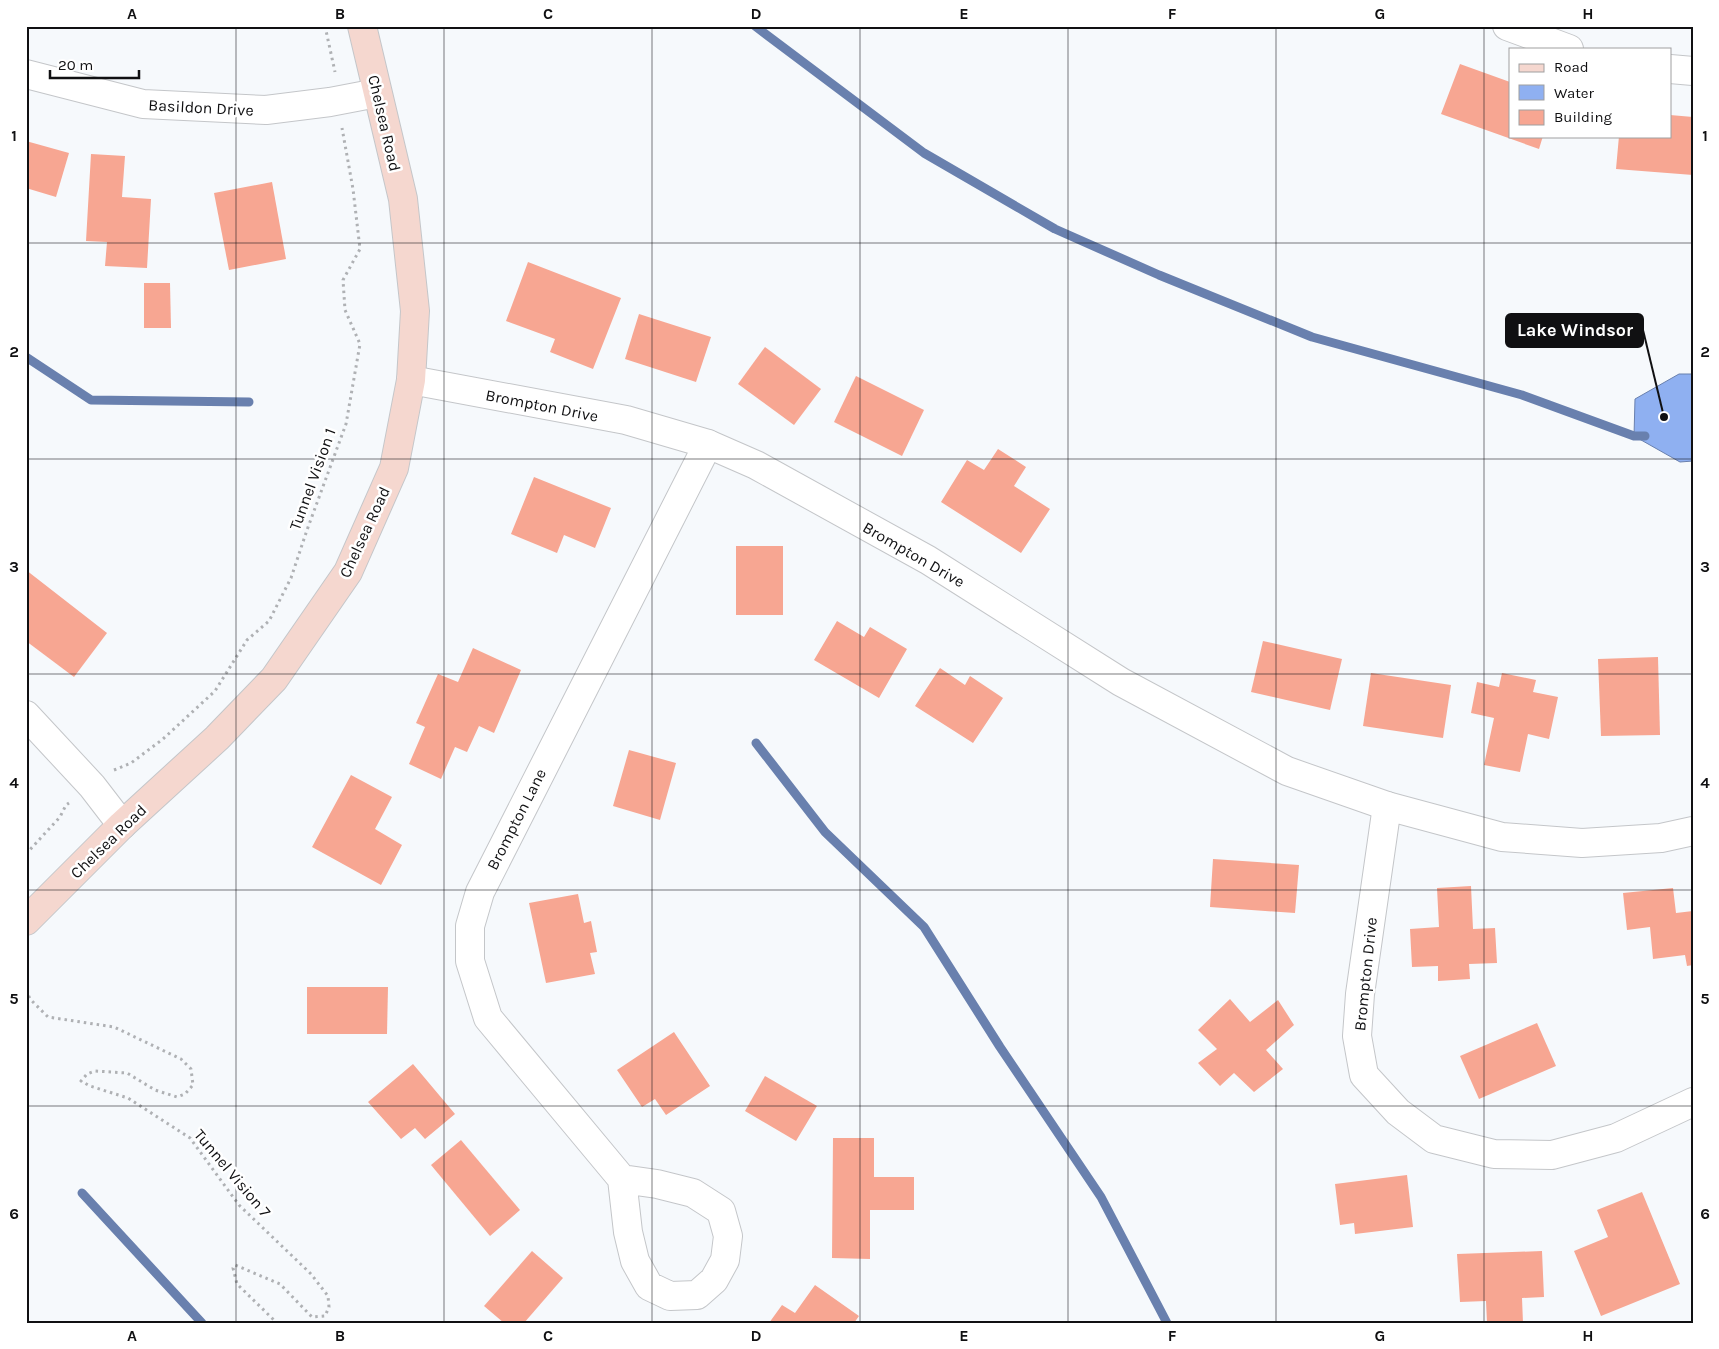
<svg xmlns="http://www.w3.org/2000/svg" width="1719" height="1349" viewBox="0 0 1719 1349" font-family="Karla,sans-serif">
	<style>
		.water { fill: #8fb0f1; stroke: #6980ae }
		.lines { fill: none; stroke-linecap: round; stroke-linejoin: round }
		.stream { stroke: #6980ae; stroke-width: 9 }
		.building { fill: #f7a692 }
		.street-casing { stroke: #c4c6c9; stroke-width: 30 }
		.secondary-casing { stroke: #c4c6c9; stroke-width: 30 }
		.path { stroke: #afb1b4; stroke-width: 3; stroke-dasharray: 2.5 4; stroke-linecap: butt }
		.street { stroke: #fff; stroke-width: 28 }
		.secondary { stroke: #f5d7cf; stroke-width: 28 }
		.grid { fill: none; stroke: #101012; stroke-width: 1; stroke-opacity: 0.55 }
		.labels { text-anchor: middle; stroke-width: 5; stroke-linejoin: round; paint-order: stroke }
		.street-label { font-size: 16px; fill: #101012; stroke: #fff }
		.leader { fill: none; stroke: #101012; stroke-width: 2 }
		.callout-dot { fill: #101012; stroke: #fff; stroke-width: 2 }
		.callout { fill: #101012; stroke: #101012; stroke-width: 2 }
		.callout-label { font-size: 18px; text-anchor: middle; font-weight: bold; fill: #fff }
		.neatline { fill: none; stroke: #101012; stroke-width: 2 }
		.grid-label { font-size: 16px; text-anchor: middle; font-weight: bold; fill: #101012 }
	</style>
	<rect width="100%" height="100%" fill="#f6f9fc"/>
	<polygon class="water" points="1679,374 1693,374 1693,461 1680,462 1634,436 1635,399"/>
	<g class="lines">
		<g class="stream">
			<polyline points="755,26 924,153 1055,229 1159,275 1312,337 1522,395 1634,436 1645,436"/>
			<polyline points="26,357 91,400 249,402"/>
			<polyline points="756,743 825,832 924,927 1000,1047 1101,1197 1167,1323"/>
			<polyline points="82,1193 202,1323"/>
		</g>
	</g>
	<g class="building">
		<polygon points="1460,64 1510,82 1510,136 1543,136 1539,149 1441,114"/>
		<polygon points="1670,115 1693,117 1693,175 1616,169 1619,136 1670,136"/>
		<polygon points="26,141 69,153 56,197 26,188"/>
		<polygon points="91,154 125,156 122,197 151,199 147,268 105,266 107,242 86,241"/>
		<polygon points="272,182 286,259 229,270 214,193"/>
		<polygon points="528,262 621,298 593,369 550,352 555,339 506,321"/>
		<polygon points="144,283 170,283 171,328 144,328"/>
		<polygon points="639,314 711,337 696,382 625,359"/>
		<polygon points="765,347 821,389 794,425 738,384"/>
		<polygon points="856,376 924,410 902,456 834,422"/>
		<polygon points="998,449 1026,467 1014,486 1050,509 1021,553 941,502 967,460 984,470"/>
		<polygon points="534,477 611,508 595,548 564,535 557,553 511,534"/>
		<rect x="736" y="546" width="47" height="69"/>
		<polygon points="26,570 107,633 74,677 26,641"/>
		<polygon points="837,621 864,637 870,627 907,649 879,698 814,660"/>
		<polygon points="1263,641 1342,659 1330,710 1251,692"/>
		<polygon points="473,648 521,670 494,733 479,726 467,752 455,747 441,779 409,764 425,727 416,723 438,674 458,682"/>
		<polygon points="1658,657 1660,735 1601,736 1598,659"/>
		<polygon points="940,668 965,685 970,676 1003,698 973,743 915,706"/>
		<polygon points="1371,673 1451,685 1443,738 1363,726"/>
		<polygon points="1502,673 1536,680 1533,692 1558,697 1549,739 1528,734 1520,772 1484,765 1494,718 1471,713 1477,682 1499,687"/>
		<polygon points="629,750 676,763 660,820 613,806"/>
		<polygon points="351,775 392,797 375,829 402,845 381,885 312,847"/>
		<polygon points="1213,859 1299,865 1295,913 1210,907"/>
		<polygon points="1471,886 1473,929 1495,928 1497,963 1469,964 1470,979 1438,981 1438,966 1412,967 1410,929 1439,927 1437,888"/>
		<polygon points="1673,888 1676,913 1693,911 1693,965 1687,966 1685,955 1653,959 1650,927 1627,930 1623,893"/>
		<polygon points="578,894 584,923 591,921 597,952 590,953 595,974 546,983 529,903"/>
		<polygon points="307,987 388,987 387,1034 307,1034"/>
		<polygon points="1230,999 1250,1022 1278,1000 1294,1025 1266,1050 1283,1069 1254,1092 1234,1073 1220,1086 1198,1063 1217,1049 1198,1030"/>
		<polygon points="1537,1023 1556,1066 1479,1099 1460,1056"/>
		<polygon points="674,1032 710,1086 666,1115 655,1099 642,1107 617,1070"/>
		<polygon points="413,1064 455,1114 425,1139 415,1128 401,1139 368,1102"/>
		<polygon points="765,1076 817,1106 796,1141 745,1111"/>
		<polygon points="833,1138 874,1138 874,1177 914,1177 914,1210 870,1210 870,1259 832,1258"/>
		<polygon points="461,1140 520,1210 490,1236 431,1165"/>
		<polygon points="1407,1175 1413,1227 1355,1234 1354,1223 1340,1225 1335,1184"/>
		<polygon points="1642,1192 1680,1284 1601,1316 1574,1251 1608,1237 1597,1210"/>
		<polygon points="532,1251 563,1278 524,1323 504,1323 484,1306"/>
		<polygon points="1542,1251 1544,1297 1522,1298 1523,1323 1487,1323 1486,1301 1460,1302 1457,1254"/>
		<polygon points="815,1285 859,1316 854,1323 769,1323 782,1305 795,1313"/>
	</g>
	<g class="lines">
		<g class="street-casing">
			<g id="street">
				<polyline points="1507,26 1569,49"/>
				<polyline points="1670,69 1693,71"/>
				<polyline points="26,74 143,104 266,110 330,102 377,93"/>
				<polyline points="411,380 626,420 708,444 756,465 928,560 1121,682 1287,771 1387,806"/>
				<polyline points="26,715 92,786 122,825"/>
				<polyline points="1693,831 1661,838 1582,843 1502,837 1387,806 1360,994 1357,1036 1364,1075 1398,1112 1434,1139 1494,1154 1552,1155 1616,1138 1693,1102"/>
				<polyline points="622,1179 657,1184 693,1193 721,1211 728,1236 725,1260 714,1280 697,1295 670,1296 649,1286 635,1261 628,1232 622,1179 488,1018 470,961 470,926 480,892 708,444"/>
			</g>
		</g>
		<g class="secondary-casing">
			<polyline id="secondary" points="26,921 122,825 217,738 274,679 348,572 394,468 411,380 415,311 403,199 362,26"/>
		</g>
		<g class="path">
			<polyline points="325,26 335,72"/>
			<polyline points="114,770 131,763 163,739 215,691 247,640 269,621 291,578 307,530 346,424 360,344 345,310 343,280 360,249 353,189 342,128"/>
			<polyline points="26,854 60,817 66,805 69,803"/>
			<polyline points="26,990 30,999 48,1017 114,1027 181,1059 191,1069 193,1085 185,1094 177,1097 155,1090 127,1073 95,1071 87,1074 81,1081 90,1086 128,1098 190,1138 239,1205 311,1274 328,1296 329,1307 325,1316 312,1317 280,1284 235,1265 233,1268 237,1284 277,1323"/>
		</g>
		<use href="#street" class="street"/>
		<use href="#secondary" class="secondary"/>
	</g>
	<path class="grid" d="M236,26V1323M444,26V1323M652,26V1323M860,26V1323M1068,26V1323M1276,26V1323M1484,26V1323M26,243H1693M26,459H1693M26,674H1693M26,890H1693M26,1106H1693"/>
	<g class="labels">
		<g class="street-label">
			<text transform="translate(201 107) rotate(3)" y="6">Basildon Drive</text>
			<text transform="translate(385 123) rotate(77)" y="6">Chelsea Road</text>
			<text transform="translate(542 405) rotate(11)" y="6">Brompton Drive</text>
			<text transform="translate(312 479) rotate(-70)" y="6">Tunnel Vision 1</text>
			<text transform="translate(364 532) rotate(-65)" y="6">Chelsea Road</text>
			<text transform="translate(914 554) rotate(30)" y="6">Brompton Drive</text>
			<text transform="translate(516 819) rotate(-63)" y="6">Brompton Lane</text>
			<text transform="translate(108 841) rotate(-44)" y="6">Chelsea Road</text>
			<text transform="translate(1365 974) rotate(-84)" y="6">Brompton Drive</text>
			<text transform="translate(233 1173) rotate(50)" y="6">Tunnel Vision 7</text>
		</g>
	</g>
	<path class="leader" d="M1664 417L1643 330"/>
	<circle class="callout-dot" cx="1664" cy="417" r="5"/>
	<rect class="callout" x="1506" y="314" width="137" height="33" rx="5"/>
	<g class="callout-label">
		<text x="1575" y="336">Lake Windsor</text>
	</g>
	<rect width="1719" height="1349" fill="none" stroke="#ffffff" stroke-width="55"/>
	<rect x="1509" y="48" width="162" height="90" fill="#ffffff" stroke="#9f9fa0"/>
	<rect x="1519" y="64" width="25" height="8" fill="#f5d7cf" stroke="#9f9fa0"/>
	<text x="1554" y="72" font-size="15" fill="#101012">Road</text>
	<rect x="1519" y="85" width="25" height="15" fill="#8fb0f1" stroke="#9f9fa0"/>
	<text x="1554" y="98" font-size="15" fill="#101012">Water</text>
	<rect x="1519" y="110" width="25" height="15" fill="#f7a692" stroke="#9f9fa0"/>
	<text x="1554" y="122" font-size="15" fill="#101012">Building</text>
	<path d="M50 70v8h89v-8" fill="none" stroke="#101012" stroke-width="2.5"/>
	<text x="58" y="70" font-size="15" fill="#101012" stroke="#ffffff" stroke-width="4" paint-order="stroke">20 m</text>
	<rect x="28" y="28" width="1664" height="1294" class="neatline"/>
	<g class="grid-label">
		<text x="132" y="19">A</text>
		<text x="340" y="19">B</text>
		<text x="548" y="19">C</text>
		<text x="756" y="19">D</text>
		<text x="964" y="19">E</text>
		<text x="1172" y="19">F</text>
		<text x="1380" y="19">G</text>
		<text x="1588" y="19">H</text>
		<text x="14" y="141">1</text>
		<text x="1705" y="141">1</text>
		<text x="14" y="357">2</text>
		<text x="1705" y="357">2</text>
		<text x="14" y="572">3</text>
		<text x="1705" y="572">3</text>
		<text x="14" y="788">4</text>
		<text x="1705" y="788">4</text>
		<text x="14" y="1004">5</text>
		<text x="1705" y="1004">5</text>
		<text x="14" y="1219">6</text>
		<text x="1705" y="1219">6</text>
		<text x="132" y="1341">A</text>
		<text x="340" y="1341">B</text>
		<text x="548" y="1341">C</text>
		<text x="756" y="1341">D</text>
		<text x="964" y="1341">E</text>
		<text x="1172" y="1341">F</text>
		<text x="1380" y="1341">G</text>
		<text x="1588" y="1341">H</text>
	</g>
</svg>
